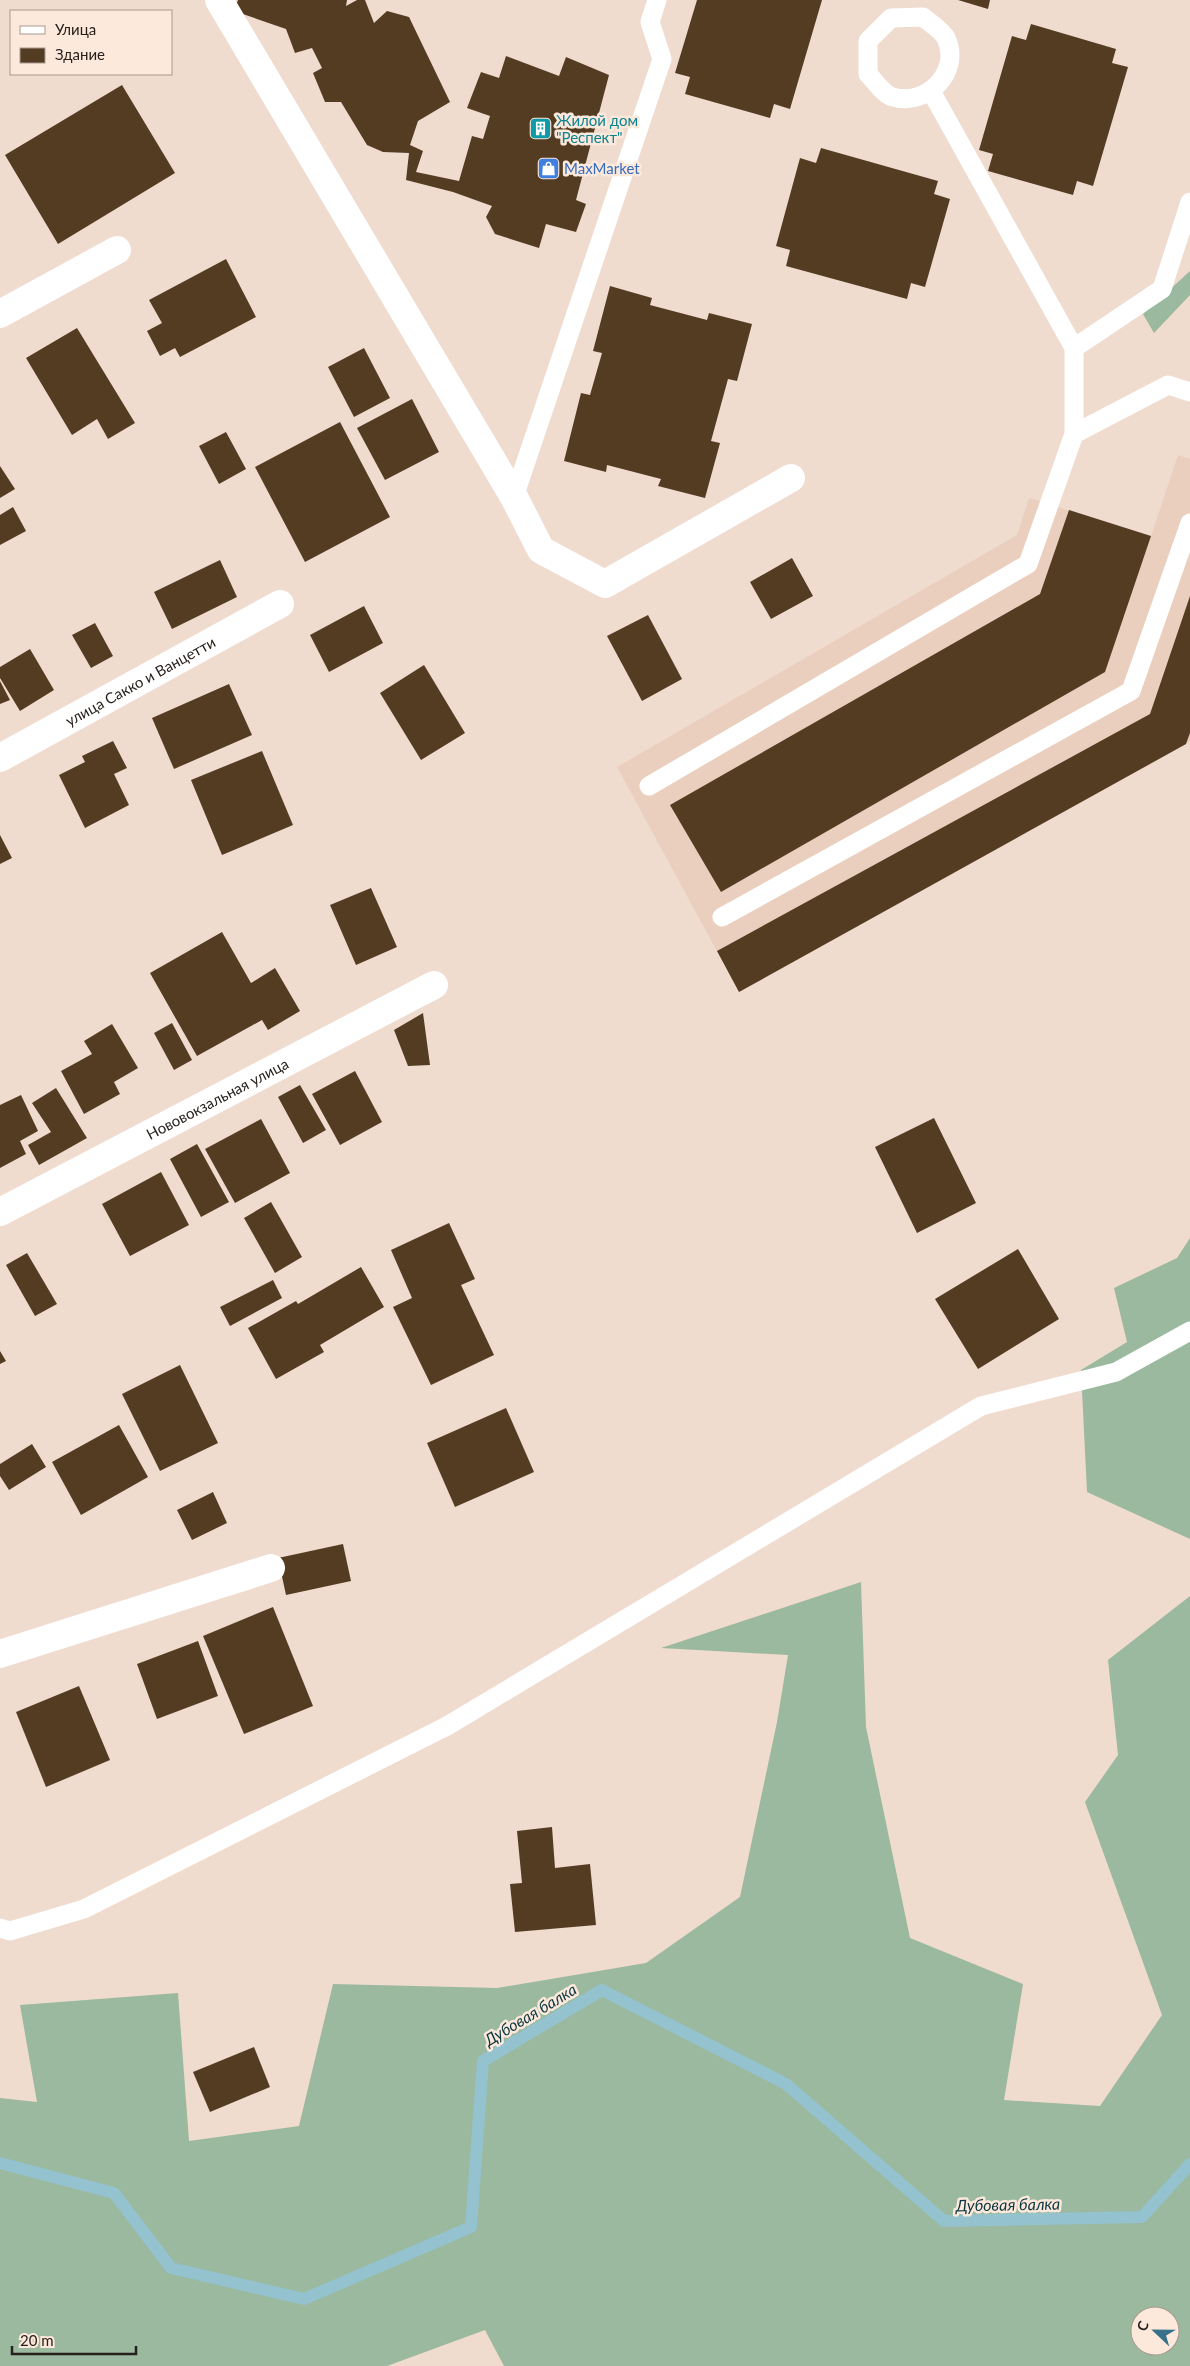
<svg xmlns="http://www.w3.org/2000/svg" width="1190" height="2366" font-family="Lato,sans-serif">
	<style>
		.built { fill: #ebcfbe }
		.forest { fill: #9ab99e; fill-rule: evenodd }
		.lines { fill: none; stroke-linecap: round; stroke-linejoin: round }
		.stream { stroke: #94c2ce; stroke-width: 12 }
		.building { fill: #543c23 }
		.lane { stroke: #fff; stroke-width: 19 }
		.street { stroke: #fff; stroke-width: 28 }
		.labels { text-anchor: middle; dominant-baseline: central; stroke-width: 5; stroke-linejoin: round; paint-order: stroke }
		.culture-label { font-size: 15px; fill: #0d838f; stroke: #fde9dc; text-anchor: start }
		.shop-label { font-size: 15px; fill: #366cbe; stroke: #fde9dc; text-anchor: start }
		.street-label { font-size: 15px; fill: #28201c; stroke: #fde9dc }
		.water-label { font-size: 16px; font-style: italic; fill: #0a3740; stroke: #fde9dc }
	</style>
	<rect width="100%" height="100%" fill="#f0dbcf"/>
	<path class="built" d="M1178,455L1190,459V742L739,992L617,767L1017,535L1029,498L1151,536Z"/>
	<path class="forest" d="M1190,271V295L1154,333L1143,314Z
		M1190,1238V1539L1087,1492L1081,1370L1127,1342L1114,1288L1177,1258Z
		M861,1582L866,1727L910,1938L1023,1984L1004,2100L1100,2106L1162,2015L1085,1802L1118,1755L1108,1660L1190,1596V2366H504L485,2330L387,2366H0V2098L37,2102L20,2005L178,1993L189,2141L299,2126L333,1984L497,1988L646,1963L740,1897L777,1722L788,1655L661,1648ZM1140,2316H1170V2346H1140Z"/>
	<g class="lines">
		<path class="stream" d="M0,2163L114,2193L171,2268L304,2299L471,2227L483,2061L602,1990L786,2084L944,2221L1142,2217L1190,2164"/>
	</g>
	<path class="building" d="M238,0H347L346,6L357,0H365L374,23L387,11L409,17L450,102L418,121L410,145L423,151L416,172L459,181L472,136L483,139L490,116L467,108L481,72L499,78L506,56L559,76L566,57L609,75L576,200L586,204L576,232L546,224L539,248L495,234L486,217L492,206L453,192L406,180L409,153L383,152L367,145L341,102H325L313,73L322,68L312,48L295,53L286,29L234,11Z
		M697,0H822L790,109L774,104L770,118L685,94L690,77L675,73Z
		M958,0H990L988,9Z
		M1031,24L1116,49L1112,63L1128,67L1093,186L1077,181L1073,195L988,171L993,154L979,150L1012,36L1026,40Z
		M122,85L175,173L58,244L5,155Z
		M821,148L938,181L934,194L950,199L925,287L911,283L907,299L786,266L790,250L776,246L800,158L816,163Z
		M226,259L256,317L180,357L175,348L160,356L147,331L162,323L149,300Z
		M610,286L652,298L650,305L707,320L709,313L752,324L737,381L728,379L711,441L720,443L705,498L658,486L661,479L607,465L606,472L564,461L581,393L590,395L602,353L593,351Z
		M77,328L135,423L108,439L97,419L72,435L26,358Z
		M364,348L390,398L354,417L328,367Z
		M412,399L439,452L385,480L357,428Z
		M340,422L390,517L305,562L255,467Z
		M226,432L246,469L219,484L199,446Z
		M0,466L15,489L0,498Z
		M13,507L26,531L0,545V515Z
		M1069,510L1151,536L1105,672L721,892L670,805L1040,594Z
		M792,558L813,596L771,619L750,582Z
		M220,560L237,597L172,629L154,592Z
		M1190,596V733L1186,744L739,992L717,951L1150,714Z
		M364,606L383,643L329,672L310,635Z
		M648,615L682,679L642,701L607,636Z
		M95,623L113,656L91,668L72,635Z
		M30,649L54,690L20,711L0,678V667Z
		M424,665L465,733L421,760L380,693Z
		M0,681L10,700L0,704Z
		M229,684L252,735L174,769L152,718Z
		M113,741L127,768L114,774L129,805L85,828L59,775L85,762L82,756Z
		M262,751L293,825L222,855L191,780Z
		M0,835L12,858L0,864Z
		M371,888L397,947L356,965L330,905Z
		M222,932L251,983L275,968L300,1011L268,1030L262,1020L197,1056L150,973Z
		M423,1013L430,1065L408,1066L394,1030Z
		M172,1023L192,1060L174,1070L154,1033Z
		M112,1024L138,1068L114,1082L120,1094L84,1114L61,1071L92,1054L84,1041Z
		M355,1071L382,1122L340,1145L312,1094Z
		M300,1085L326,1130L303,1143L278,1097Z
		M56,1088L87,1138L39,1165L28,1145L51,1132L32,1103Z
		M21,1095L38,1131L20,1141L26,1154L0,1168V1105Z
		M934,1118L976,1203L917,1233L875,1147Z
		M261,1119L290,1173L235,1203L205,1149Z
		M197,1144L229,1202L201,1217L170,1159Z
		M161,1172L189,1225L130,1256L102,1204Z
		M271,1202L302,1257L275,1273L244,1218Z
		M449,1223L475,1279L461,1285L494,1355L431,1385L393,1307L412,1298L391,1250Z
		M1018,1249L1059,1319L978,1369L935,1299Z
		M27,1253L57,1304L35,1316L6,1265Z
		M361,1267L384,1307L320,1345L324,1352L276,1379L248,1328L296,1301L298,1304Z
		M273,1280L282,1298L230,1326L220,1307Z
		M0,1351L6,1361L0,1364Z
		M180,1365L218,1443L160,1471L122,1394Z
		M506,1408L534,1472L455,1507L427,1443Z
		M119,1425L148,1477L81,1515L52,1462Z
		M32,1444L46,1467L9,1490L0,1476V1464Z
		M213,1492L227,1523L192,1540L177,1510Z
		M343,1544L351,1581L286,1595L278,1558Z
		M273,1607L313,1706L244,1734L203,1636Z
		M198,1641L218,1696L157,1719L137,1664Z
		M79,1686L110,1760L46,1787L16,1712Z
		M552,1827L555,1868L590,1864L596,1925L515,1932L510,1884L522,1883L517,1831Z
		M254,2047L270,2087L210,2112L193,2072Z"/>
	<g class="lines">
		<path class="lane" d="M923,17C930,23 942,30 946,38C962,72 926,107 893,97C884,95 874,80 868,74V41L891,18Z
			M931,91L1074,348
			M1074,434L1168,385L1190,392
			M514,497L662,59L650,22L657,0
			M649,786L1028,564L1074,434V348L1162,289L1190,202
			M722,917L1131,691L1190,523
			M0,1928L10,1931L84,1909L447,1726L981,1406L1116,1372L1190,1331"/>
		<g class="street">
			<path d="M219,0L514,497L541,550L605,584L791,478"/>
			<path d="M0,314L117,250"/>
			<path id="s1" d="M0,758L280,604"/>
			<path id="s2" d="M0,1212L434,985"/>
			<path d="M0,1654L271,1568"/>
		</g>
	</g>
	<defs>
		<symbol id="building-square" viewBox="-11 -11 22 22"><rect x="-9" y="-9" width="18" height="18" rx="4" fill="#0f9aa8" stroke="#fde9dc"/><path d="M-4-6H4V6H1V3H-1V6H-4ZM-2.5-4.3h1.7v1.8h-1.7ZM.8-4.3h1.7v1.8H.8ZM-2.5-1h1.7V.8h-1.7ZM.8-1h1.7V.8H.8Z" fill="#fff"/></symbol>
		<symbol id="shop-square" viewBox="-11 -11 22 22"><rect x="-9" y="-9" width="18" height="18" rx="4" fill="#3f7fe0" stroke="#fde9dc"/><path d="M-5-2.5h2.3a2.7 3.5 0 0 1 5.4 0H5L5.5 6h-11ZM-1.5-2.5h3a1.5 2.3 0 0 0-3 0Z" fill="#fff"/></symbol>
	</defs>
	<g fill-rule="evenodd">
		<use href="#building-square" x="528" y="116" width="25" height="25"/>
		<use href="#shop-square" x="536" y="156" width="25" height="25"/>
	</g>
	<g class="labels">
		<g class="culture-label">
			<text x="556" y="120">Жилой дом<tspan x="556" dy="17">"Респект"</tspan></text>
		</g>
		<g class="shop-label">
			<text x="564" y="168">MaxMarket</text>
		</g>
		<g class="street-label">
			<text stroke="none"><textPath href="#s1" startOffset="160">улица Сакко и Ванцетти</textPath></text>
			<text stroke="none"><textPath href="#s2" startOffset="245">Нововокзальная улица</textPath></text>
		</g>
		<g class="water-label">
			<text transform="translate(530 2014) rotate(-31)">Дубовая балка</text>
			<text transform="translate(1008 2204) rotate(-1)">Дубовая балка</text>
		</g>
	</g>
	<rect x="10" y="10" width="162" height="65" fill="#fde9dc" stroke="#a8998f"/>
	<rect x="20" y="26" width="25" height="8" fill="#ffffff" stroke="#a8998f"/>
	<text x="55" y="35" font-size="15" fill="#28201c">Улица</text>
	<rect x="20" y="48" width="25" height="15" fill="#543c23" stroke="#a8998f"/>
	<text x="55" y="60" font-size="15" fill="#28201c">Здание</text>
	<g transform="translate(1155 2331) rotate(292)"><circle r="24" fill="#fde9dc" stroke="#a8998f"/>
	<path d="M0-4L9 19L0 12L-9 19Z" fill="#39718c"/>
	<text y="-8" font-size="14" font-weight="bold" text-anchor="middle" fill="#28201c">С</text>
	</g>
	<path d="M12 2346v8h124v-8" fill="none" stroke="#28201c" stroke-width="2.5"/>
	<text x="20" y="2346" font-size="15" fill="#28201c" stroke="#fde9dc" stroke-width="4" paint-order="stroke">20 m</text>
</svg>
